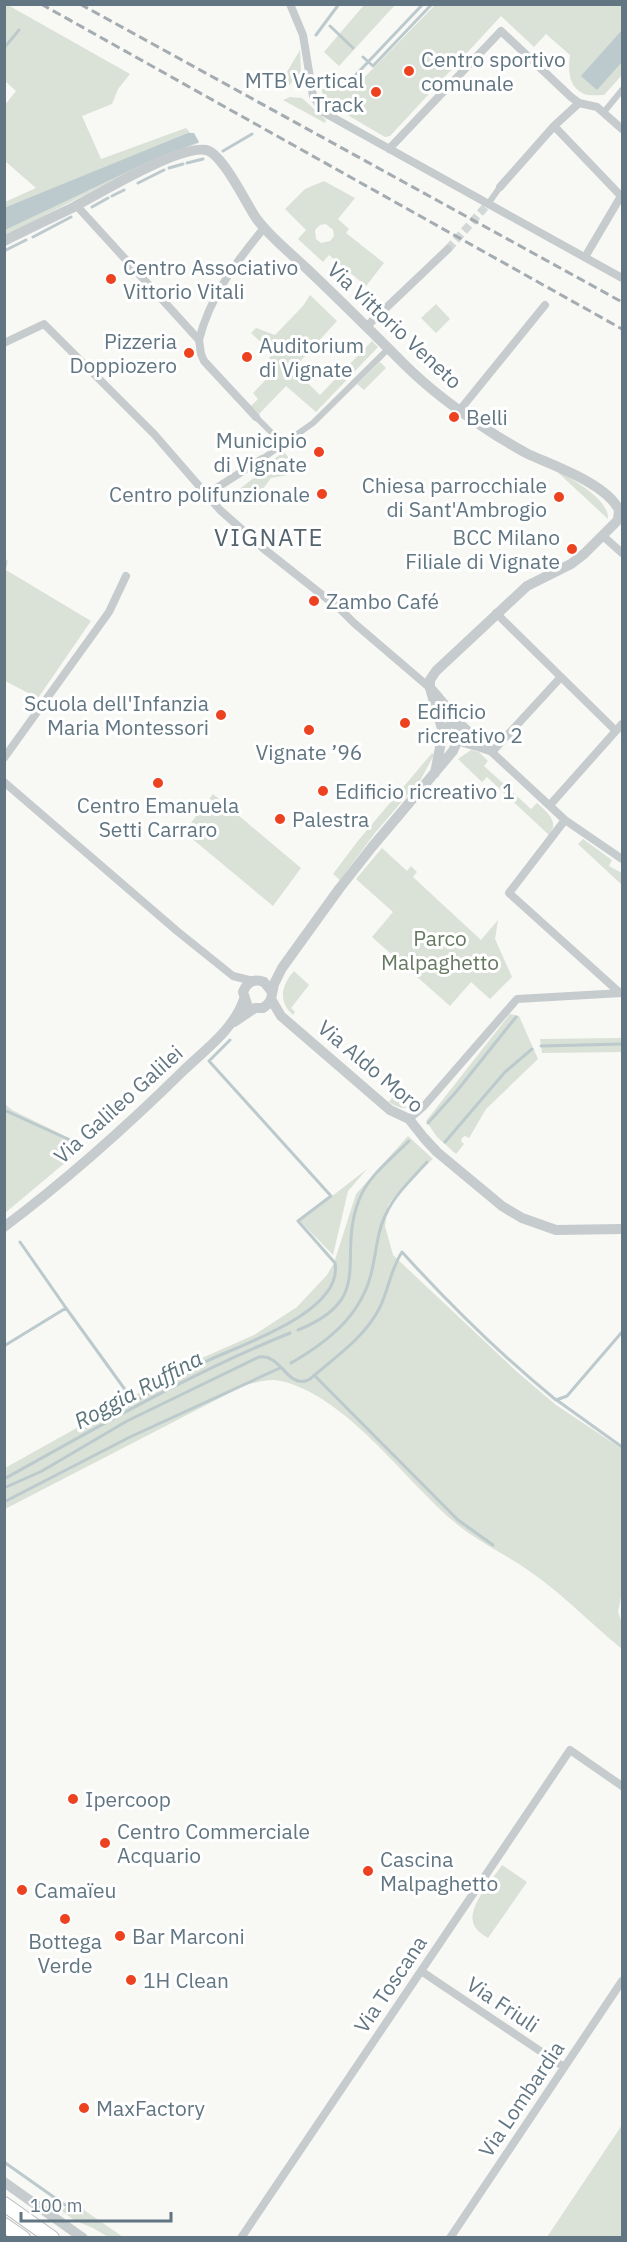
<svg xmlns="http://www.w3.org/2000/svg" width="627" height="2242" font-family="'IBM Plex Sans',sans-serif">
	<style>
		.green { fill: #dae1d6; fill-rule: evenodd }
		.water { fill: #bccacd }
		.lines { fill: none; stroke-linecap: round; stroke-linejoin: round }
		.stream { stroke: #bccacd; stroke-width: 3 }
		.minor-tunnel { stroke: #d2d8d8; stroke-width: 8; stroke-dasharray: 8 4; stroke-linecap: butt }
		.trunk-casing { stroke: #babec1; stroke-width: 16 }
		.pedestrian { stroke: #c6cbcd; stroke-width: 6 }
		.minor { stroke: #c6cbcd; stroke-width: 8 }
		.tertiary { stroke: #c6cbcd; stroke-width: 10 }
		.trunk { stroke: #fff; stroke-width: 14 }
		.rail { stroke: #a4acb1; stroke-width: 3; stroke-dasharray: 9 4.5; stroke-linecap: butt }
		.poi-dot { fill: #ed4220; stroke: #fff; stroke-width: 2 }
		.labels { text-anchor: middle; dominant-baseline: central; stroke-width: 6; stroke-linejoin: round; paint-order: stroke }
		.poi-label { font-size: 21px; fill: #617682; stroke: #fff; text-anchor: start }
		.street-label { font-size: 21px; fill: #617682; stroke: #fff }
		.park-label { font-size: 21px; fill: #677a61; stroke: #fff }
		.water-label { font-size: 22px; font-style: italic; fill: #5c767c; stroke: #fff }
		.quarter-label { font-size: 24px; letter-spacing: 1.5px; fill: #54636d; stroke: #fff }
	</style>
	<rect width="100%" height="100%" fill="#f8f8f5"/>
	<path class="green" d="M6,4L130,74L118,89L112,104L82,116L101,159L186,128L199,143L150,161L5,236V202L36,188L5,161L4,106L16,91L5,81Z
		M364,5H395L339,66L324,52Z
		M435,5H622V75L604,95C599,95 589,96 584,94C568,87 568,69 570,55L546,34L534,47L501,16L390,136L385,137L332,106L325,100L321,89L355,87Z
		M300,50L301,72L286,89L281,90L278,87Z
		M290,97L302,98L326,120L325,123L283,100Z
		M324,181L355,198L338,219L349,229L346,233L384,263L366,286L329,255L323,262L298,239L306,230L285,209L305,189ZM326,224L333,230L334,236L330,241L321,243L316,239L315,230L320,225Z
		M310,295L337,321L293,369L320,395L372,341L378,347L316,412L286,386L259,414L251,406L258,399L253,393L278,367L269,358L273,354L251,333L256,328L275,335L303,306Z
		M436,304L450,319L436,333L421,318Z
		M380,362L386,368L364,390L357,384Z
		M284,452L298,469L288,475L271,478L251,505L236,492L256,476L250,468L261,462L265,465Z
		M552,467C568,478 609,497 608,519Z
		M5,559L8,561L6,570L91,621L38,698L5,681Z
		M471,750L479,752L488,761L484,766L531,809L537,803C547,812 560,822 549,835L487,777L482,782L458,759Z
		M432,753L434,755L421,779L375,833L340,880L333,874L357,842Z
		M213,794L301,868L273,906L184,832Z
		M583,839L612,860L609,866L622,873V885L578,844Z
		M382,848L407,871L411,866L417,872L413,877L481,940L498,920L495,939L512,977L490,999L471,982L450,1006L372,937L393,912L356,879Z
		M294,971L309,985L291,1008L295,1012L293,1015C278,1001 281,986 294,971Z
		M510,1014L519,1016L538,1059L486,1109L469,1138L465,1136L462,1138L461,1141L464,1144L456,1154L437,1137L426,1121Z
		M622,1038V1052L542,1053L540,1039Z
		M398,1090L415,1104C405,1111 398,1108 389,1102Z
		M5,1104L12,1110L85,1146L5,1213Z
		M408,1136L433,1159L403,1186L388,1205L385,1226L393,1255L516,1371L556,1405L622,1449V1592L618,1612L622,1623V1649C591,1624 565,1596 532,1573C506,1554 477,1542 452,1520C403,1478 346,1396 281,1381C269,1378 256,1383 245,1385L5,1509V1468L202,1358L254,1335L297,1307L327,1275L334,1263L356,1194Z
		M367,1169L348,1191L333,1255L300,1221Z
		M502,1865L527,1882L488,1938C483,1935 477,1931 474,1925C466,1908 493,1879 502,1865Z
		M622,2125V2237H547Z
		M71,2201L123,2237H108L93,2228L74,2220L62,2211Z"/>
	<path class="water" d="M622,30V62L597,90L581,76Z
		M188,133H194L199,142L150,161L5,230L4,208Z"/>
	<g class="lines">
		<path class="stream" d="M330,26L353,48
			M316,35L339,4
			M4,48L19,30
			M363,57L373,66L432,4
			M330,82L350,81L423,4
			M223,151L252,134
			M187,163L203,159
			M169,168L183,164
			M138,183L164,170
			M112,196L124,190
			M92,207L108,198
			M33,237L71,217
			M4,251L26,240
			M541,1046L622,1044
			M4,1110L81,1145
			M428,1123L456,1092L516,1017
			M445,1142L505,1072L532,1049
			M20,1242L66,1308
			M298,1330C377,1298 336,1259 359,1200C368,1176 391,1159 409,1141
			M4,1346L66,1308L134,1402C158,1388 182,1373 207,1361C240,1345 344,1312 335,1263L298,1221L331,1196L209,1061L230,1040
			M291,1363C331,1340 365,1312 373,1265C377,1247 378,1228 387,1212C396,1193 413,1178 427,1162
			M314,1375L458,1520L493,1545
			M310,1379C334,1358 364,1338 379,1309C389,1290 390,1270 402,1252C450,1305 501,1355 556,1400L567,1396L622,1332
			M558,1401L622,1447
			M4,1479C98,1427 191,1373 290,1333
			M4,1488L42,1471L127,1421L259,1357C281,1353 287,1389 308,1380
			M4,1502L130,1437L280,1368
			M4,2162L65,2205"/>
		<path class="minor-tunnel" d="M448,249L488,204"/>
		<defs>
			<path id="trunk" d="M4,2204L52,2238
				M4,2225L23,2238"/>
		</defs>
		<use href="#trunk" class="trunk-casing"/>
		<path class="pedestrian" d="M604,112L622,90
			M488,204L500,187
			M256,417L284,445
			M262,459L313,423L389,348"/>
		<path class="minor" d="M290,4L303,35L313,96L323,112L622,278
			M554,126L621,196L585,257
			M389,149L501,31L571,97L579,103L597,107L622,129
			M500,187L554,126L579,103
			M76,205L199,340L201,354L204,361L256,417
			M367,326L448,249
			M199,340C210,296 236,262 264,228
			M4,343L44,324L154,434L220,510L264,549L340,609L354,623L430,688
			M459,411L545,305
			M207,494L262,459
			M603,536L622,553
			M496,613L616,731
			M492,752C474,744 456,745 443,732L455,718L565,820L622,859
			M492,752L561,677
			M4,758L109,612L126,576
			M4,782L177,931L233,976L253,981
			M550,805L622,724
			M565,820L509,893L620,993
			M409,1119L424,1106L517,999L622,993
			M421,1971L564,2067
			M241,2238L570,1750L622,1786
			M450,2238L622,1981"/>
		<path class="tertiary" d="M4,241C28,229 51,218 74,207C100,193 179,145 206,150C222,153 246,203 256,218C269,236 288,251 304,266C338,298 371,331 404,364C432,392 464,415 497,436C507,442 518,449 528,454C554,466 607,484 619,510L618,520L584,554L571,564L527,586L436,671L430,680V688L443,732L435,773
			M271,999L281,1016L390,1110L409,1119L424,1138L437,1152L502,1206L522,1218L556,1230L622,1229
			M247,1004L243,992C247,982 254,978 264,982L272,992
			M234,1022L255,1008H263L268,1004L271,999L274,984L282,968L339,889L372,847L453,751C466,725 448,709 432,690
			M4,1227C68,1179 127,1126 183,1071C206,1049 234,1029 244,999
			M4,2182L83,2238"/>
		<use href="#trunk" class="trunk"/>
		<path class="rail" d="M41,4L622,329
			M80,4L622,302"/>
	</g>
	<g class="poi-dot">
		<circle cx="409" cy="71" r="6"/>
		<circle cx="376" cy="92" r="6"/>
		<circle cx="111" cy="279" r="6"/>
		<circle cx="189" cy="353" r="6"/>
		<circle cx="247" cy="357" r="6"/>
		<circle cx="454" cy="417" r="6"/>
		<circle cx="319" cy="452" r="6"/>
		<circle cx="322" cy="494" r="6"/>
		<circle cx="559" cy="497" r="6"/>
		<circle cx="572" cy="549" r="6"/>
		<circle cx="314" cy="601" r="6"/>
		<circle cx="221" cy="715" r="6"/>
		<circle cx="405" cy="723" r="6"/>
		<circle cx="309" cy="730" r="6"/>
		<circle cx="158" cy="783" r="6"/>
		<circle cx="323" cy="791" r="6"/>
		<circle cx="280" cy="819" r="6"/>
		<circle cx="73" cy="1799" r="6"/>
		<circle cx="105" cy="1843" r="6"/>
		<circle cx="368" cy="1871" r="6"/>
		<circle cx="22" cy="1890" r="6"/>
		<circle cx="65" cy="1919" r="6"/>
		<circle cx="120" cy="1936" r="6"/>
		<circle cx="131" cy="1980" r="6"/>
		<circle cx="84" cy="2108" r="6"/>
	</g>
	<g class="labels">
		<g class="poi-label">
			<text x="421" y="59">Centro sportivo<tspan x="421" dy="24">comunale</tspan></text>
			<text x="364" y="80" text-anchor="end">MTB Vertical<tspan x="364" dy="24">Track</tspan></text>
			<text x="123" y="267">Centro Associativo<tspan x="123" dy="24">Vittorio Vitali</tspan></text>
			<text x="177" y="341" text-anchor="end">Pizzeria<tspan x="177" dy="24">Doppiozero</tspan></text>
			<text x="259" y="345">Auditorium<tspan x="259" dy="24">di Vignate</tspan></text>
			<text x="466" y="417">Belli</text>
			<text x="307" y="440" text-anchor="end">Municipio<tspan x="307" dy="24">di Vignate</tspan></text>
			<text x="547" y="485" text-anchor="end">Chiesa parrocchiale<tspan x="547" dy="24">di Sant'Ambrogio</tspan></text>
			<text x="310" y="494" text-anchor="end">Centro polifunzionale</text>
			<text x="560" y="537" text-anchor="end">BCC Milano<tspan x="560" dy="24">Filiale di Vignate</tspan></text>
			<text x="326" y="601">Zambo Café</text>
			<text x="209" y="703" text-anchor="end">Scuola dell'Infanzia<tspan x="209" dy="24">Maria Montessori</tspan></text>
			<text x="417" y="711">Edificio<tspan x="417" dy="24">ricreativo 2</tspan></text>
			<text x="309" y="752" text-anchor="middle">Vignate ’96</text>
			<text x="335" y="791">Edificio ricreativo 1</text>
			<text x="158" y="805" text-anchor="middle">Centro Emanuela<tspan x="158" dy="24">Setti Carraro</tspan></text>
			<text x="292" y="819">Palestra</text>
			<text x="85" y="1799">Ipercoop</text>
			<text x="117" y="1831">Centro Commerciale<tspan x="117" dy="24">Acquario</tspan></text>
			<text x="380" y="1859">Cascina<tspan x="380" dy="24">Malpaghetto</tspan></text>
			<text x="34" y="1890">Camaïeu</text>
			<text x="132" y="1936">Bar Marconi</text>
			<text x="65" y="1941" text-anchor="middle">Bottega<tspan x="65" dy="24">Verde</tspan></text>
			<text x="143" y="1980">1H Clean</text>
			<text x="96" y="2108">MaxFactory</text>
		</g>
		<g class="street-label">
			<text transform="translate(395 325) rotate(43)">Via Vittorio Veneto</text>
			<text transform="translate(371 1066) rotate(40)">Via Aldo Moro</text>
			<text transform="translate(118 1104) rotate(-42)">Via Galileo Galilei</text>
			<text transform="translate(390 1984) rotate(-56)">Via Toscana</text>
			<text transform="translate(503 2004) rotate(34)">Via Friuli</text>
			<text transform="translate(521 2099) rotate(-56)">Via Lombardia</text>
		</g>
		<g class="park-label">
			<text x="440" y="938">Parco<tspan x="440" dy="24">Malpaghetto</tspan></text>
		</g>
		<g class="water-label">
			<text transform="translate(138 1389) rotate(-28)">Roggia Ruffina</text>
		</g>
		<g class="quarter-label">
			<text x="269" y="537">VIGNATE</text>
		</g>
	</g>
	<rect width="627" height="2242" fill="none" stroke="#617682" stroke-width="12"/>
	<path d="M21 2212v9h150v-9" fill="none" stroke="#617682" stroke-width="3"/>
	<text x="30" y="2212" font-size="18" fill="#617682" stroke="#ffffff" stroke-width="4.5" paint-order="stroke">100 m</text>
</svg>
